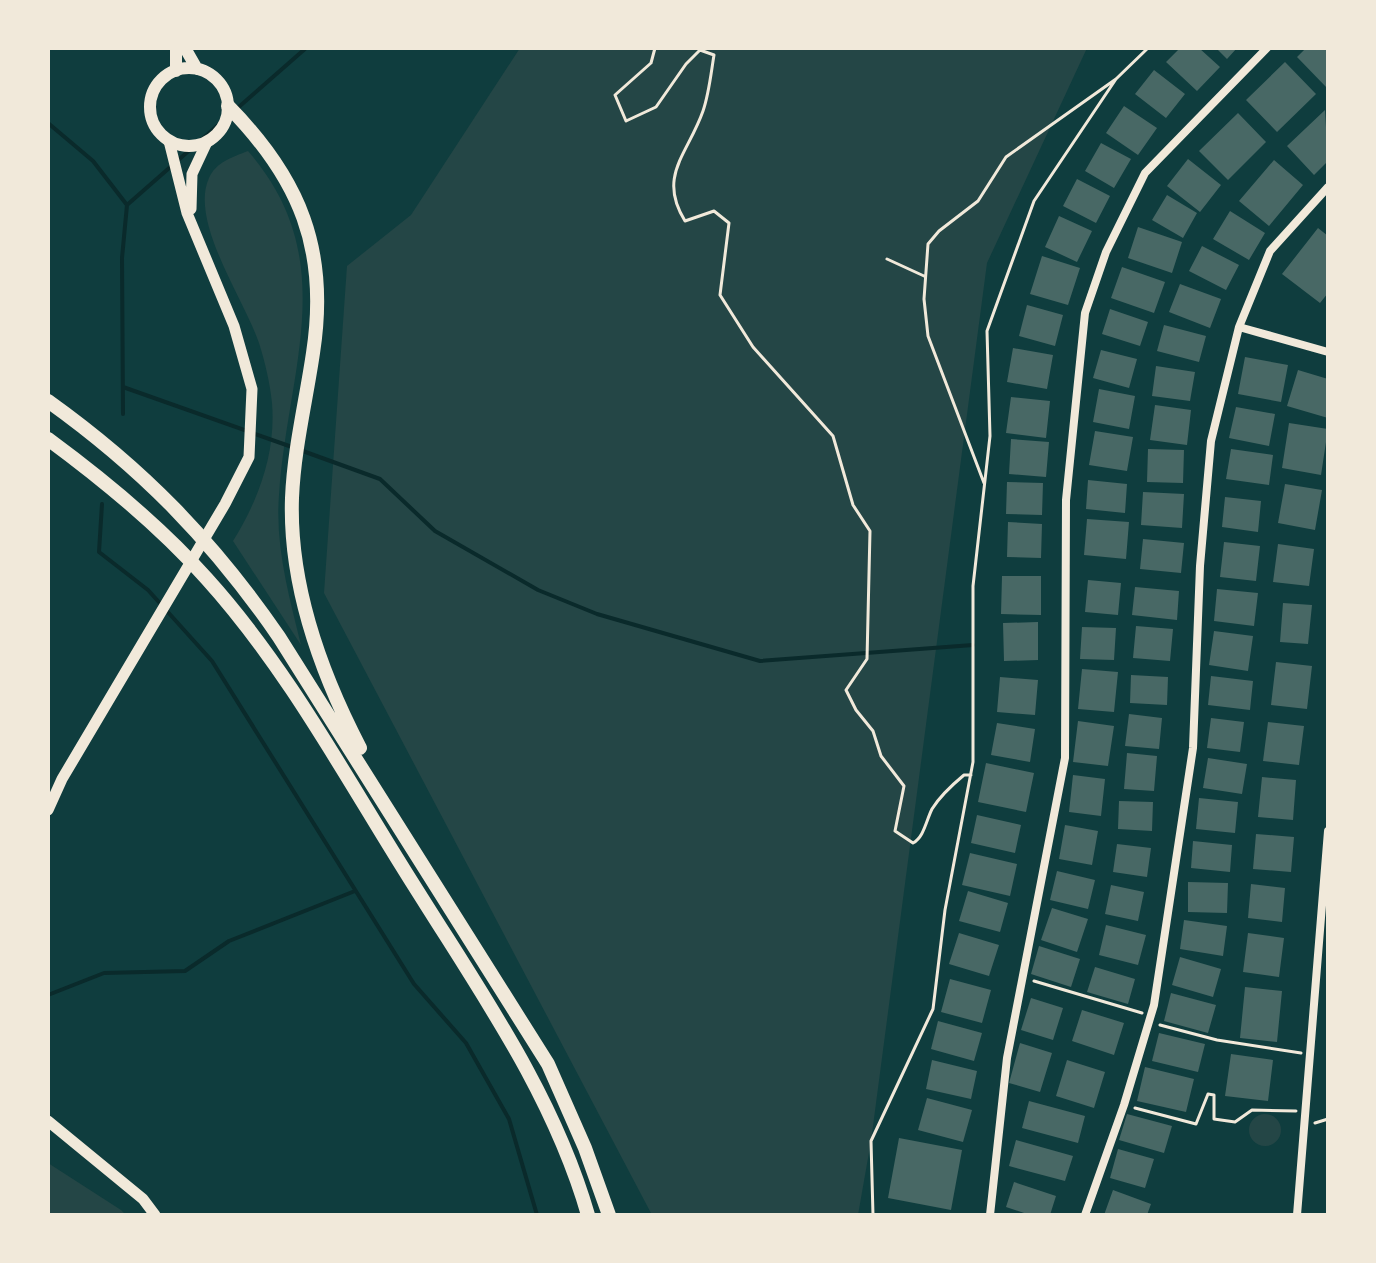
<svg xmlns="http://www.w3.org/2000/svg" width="1376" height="1263" font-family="Arial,sans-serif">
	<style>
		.green { fill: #244646 }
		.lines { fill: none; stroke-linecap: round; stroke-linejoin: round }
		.stream { stroke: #0a2a2b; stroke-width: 4 }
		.building { fill: #486865 }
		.path { stroke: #f1e9da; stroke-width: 3 }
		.minor { stroke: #f1e9da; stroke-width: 8 }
		.tertiary { stroke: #f1e9da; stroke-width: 11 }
		.secondary { stroke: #f1e9da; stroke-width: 12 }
		.trunk { stroke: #f1e9da; stroke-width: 14 }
	</style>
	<rect width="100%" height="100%" fill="#0f3d3e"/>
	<path class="green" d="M520,48H1087L987,263L871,1141L858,1215H652L324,593L347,266L411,215Z
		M248,151C343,260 287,370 279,495C275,546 289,596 301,645L233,541C259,499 276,453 272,403C270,383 265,362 259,343C245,301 189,221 209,178C216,162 233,157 248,151Z
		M1249 1130a16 16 0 1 1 32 0a16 16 0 1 1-32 0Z
		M48,1163L121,1210L126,1215H48Z"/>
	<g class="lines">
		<path class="stream" d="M48,123L93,161L127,205L122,258L123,414
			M127,205L306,48
			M123,387L292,447
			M300,450L380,479L435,531L538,590L597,614L760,661L973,645
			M102,504L99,552L148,590L212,661L414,984L466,1043L509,1119L537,1215
			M48,995L104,973L185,971L229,941L355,891"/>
	</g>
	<path class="building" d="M1180,48H1199L1220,67L1197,91L1166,62Z
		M1216,48H1237L1227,59Z
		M1306,48H1328V89L1297,57Z
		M1285,62L1316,94L1277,132L1246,100Z
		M1154,70L1185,94L1166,118L1135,94Z
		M1124,106L1157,128L1138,155L1106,133Z
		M1325,110L1328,161L1314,175L1287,146Z
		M1238,113L1266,142L1228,180L1199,151Z
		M1101,143L1131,159L1114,188L1085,171Z
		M1188,159L1221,185L1200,212L1167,186Z
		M1274,160L1303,185L1269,226L1239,201Z
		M1077,179L1110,196L1096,223L1063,206Z
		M1167,195L1197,213L1183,238L1152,220Z
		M1230,211L1265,233L1249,260L1213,239Z
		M1059,216L1092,231L1077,262L1045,247Z
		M1138,227L1182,242L1172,273L1128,258Z
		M1318,228L1328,236V293L1320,303L1282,274Z
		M1202,246L1239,265L1226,290L1189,271Z
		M1042,256L1080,268L1068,305L1030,294Z
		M1122,267L1165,282L1154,313L1111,298Z
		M1180,284L1221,299L1210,328L1169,312Z
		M1027,305L1063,315L1055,346L1019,336Z
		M1110,309L1148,322L1140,346L1102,334Z
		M1164,325L1206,336L1199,362L1157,351Z
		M1013,348L1053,355L1047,389L1007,382Z
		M1101,350L1137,359L1129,388L1093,378Z
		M1245,357L1288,365L1281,402L1238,394Z
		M1156,366L1195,372L1190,401L1152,396Z
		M1298,370L1328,379V418L1287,406Z
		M1099,389L1135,396L1129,429L1093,422Z
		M1011,397L1050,401L1046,438L1006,433Z
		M1155,405L1191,410L1187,445L1150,440Z
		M1236,407L1275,414L1269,446L1229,438Z
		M1289,423L1328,429L1321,475L1282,468Z
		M1095,431L1133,437L1127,471L1089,465Z
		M1011,439L1049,442L1046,477L1009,474Z
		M1148,449L1184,450L1183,483L1147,482Z
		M1231,449L1273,455L1269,485L1226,479Z
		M1088,480L1127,484L1125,513L1086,509Z
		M1007,482L1043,483L1042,515L1006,514Z
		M1285,484L1322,490L1315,530L1278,523Z
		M1143,492L1184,494L1182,528L1141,525Z
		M1225,497L1261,501L1258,532L1222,527Z
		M1087,519L1129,522L1126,559L1084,555Z
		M1008,522L1042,524L1041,558L1007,557Z
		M1143,539L1184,543L1181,573L1140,569Z
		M1224,542L1260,546L1256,581L1220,577Z
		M1278,544L1314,549L1309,586L1273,582Z
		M1002,576H1041V615L1001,614Z
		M1088,580L1121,583L1118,615L1085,612Z
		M1135,587L1179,591L1177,620L1132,615Z
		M1217,589L1258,593L1254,626L1214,621Z
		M1283,603L1312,605L1308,644L1280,642Z
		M1038,622V660L1004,661L1003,623Z
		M1136,626L1173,629L1170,661L1133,658Z
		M1082,627L1116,628L1114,660L1080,659Z
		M1214,631L1253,636L1248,671L1209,665Z
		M1276,662L1312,666L1307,709L1271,705Z
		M1082,669L1118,672L1114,712L1078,709Z
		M1131,675L1168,677L1167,705L1130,703Z
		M1211,676L1253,681L1250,710L1208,705Z
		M1000,677L1038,680L1035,715L997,712Z
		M1129,714L1162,718L1159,749L1125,746Z
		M1211,718L1244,722L1240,752L1207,748Z
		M1078,721L1114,726L1108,766L1073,762Z
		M1268,722L1304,726L1299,765L1263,761Z
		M997,723L1035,729L1030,762L991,755Z
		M1127,753L1157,756L1154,791L1124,789Z
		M1208,758L1247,764L1242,794L1203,788Z
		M986,763L1034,773L1026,812L978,802Z
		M1073,775L1105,779L1101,816L1069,812Z
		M1262,777L1296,780L1293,820L1258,817Z
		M1199,798L1238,802L1235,833L1196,829Z
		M1119,801L1153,802L1152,831L1118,829Z
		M977,815L1021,825L1015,853L971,843Z
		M1065,825L1098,831L1092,865L1059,859Z
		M1256,834L1294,837L1291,872L1253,869Z
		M1193,841L1232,845L1230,872L1191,868Z
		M1117,844L1151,848L1147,877L1113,872Z
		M970,853L1017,864L1010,896L962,885Z
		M1057,871L1095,880L1088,909L1050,900Z
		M1188,882L1228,883L1227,913L1188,912Z
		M1251,884L1285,888L1282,922L1248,918Z
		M1111,885L1144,892L1138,921L1105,914Z
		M968,891L1008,903L1000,932L959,921Z
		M1052,908L1088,919L1077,952L1041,940Z
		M1184,920L1227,926L1223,956L1180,949Z
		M1106,925L1146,935L1138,965L1099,955Z
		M959,933L999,945L989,976L949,964Z
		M1248,933L1284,938L1279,977L1243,972Z
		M1039,946L1080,959L1071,987L1031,974Z
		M1180,957L1221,969L1213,997L1172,985Z
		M1095,967L1135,979L1128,1004L1087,992Z
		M950,979L991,990L982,1023L941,1012Z
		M1245,987L1282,991L1277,1042L1240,1038Z
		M1171,993L1216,1005L1208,1033L1164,1021Z
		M1031,998L1063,1008L1053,1040L1021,1030Z
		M1082,1010L1124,1023L1114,1055L1072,1041Z
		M938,1021L982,1033L974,1061L931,1049Z
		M1159,1033L1205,1044L1198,1072L1152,1061Z
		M1020,1043L1052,1053L1040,1092L1009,1083Z
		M1231,1054L1273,1060L1268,1101L1225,1096Z
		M932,1060L977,1071L971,1099L926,1089Z
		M1067,1060L1105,1072L1094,1108L1056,1096Z
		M1145,1067L1194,1079L1186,1112L1137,1101Z
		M927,1098L972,1110L963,1142L918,1130Z
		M1029,1101L1085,1116L1078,1143L1022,1128Z
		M1127,1114L1172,1126L1164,1153L1119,1140Z
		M899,1138L962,1150L951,1210L888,1198Z
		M1016,1140L1073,1156L1065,1181L1009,1166Z
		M1118,1149L1154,1159L1145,1188L1110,1178Z
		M1014,1182L1056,1196L1050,1215H1030L1006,1207Z
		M1113,1190L1151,1204L1147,1215H1104Z"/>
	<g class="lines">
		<path class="path" d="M655,48L651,63L615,95L626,121L656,107L686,64L700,50L714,55C711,73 709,94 703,111C688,154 657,176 685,221L714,211L729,223L720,295L753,347L833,436L853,505L870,531L867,659L846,690L856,710L873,731L881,756L904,786L895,831L913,843C924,837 926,821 932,809C940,796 952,785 964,775H971
			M887,259L924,276
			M984,483L928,336L924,299L928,244L939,231L978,201L1006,157L1116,79L1148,48
			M1034,981L1142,1013
			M1160,1025L1217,1040L1301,1053
			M1135,1108L1196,1124L1208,1094L1214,1095V1119L1235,1122L1252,1110L1296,1111
			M1315,1123L1328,1119
			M873,1215L871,1141L933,1009L945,910L973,762V586L990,436L987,331L1034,201L1116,79"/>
		<path class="minor" d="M1239,327L1270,251L1328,187
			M990,1215L1007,1058L1065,758L1066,500L1085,313L1106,252L1145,173L1267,48
			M1085,1215L1124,1105L1154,1005L1193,748L1200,566L1211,441L1239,327L1328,352
			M1297,1215L1328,831"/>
		<path class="tertiary" d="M191,209L192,174L207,142
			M48,810L62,779L225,504L249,457L252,389L234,326L187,213L169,141
			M48,1121L143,1199L155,1215"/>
		<path class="secondary" d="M185,48L197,69
			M150 107a39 39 0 1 1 78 0a39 39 0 1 1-78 0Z
			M176,71V48"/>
		<path class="trunk" d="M228,106C300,179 329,250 313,353C306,401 294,449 292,498C289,584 321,673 360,748
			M48,401C143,469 213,541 279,637L548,1064L585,1148L609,1215
			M48,439C105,481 160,526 207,579C291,672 352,789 420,895C484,997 554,1097 588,1215"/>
	</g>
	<rect width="1376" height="1263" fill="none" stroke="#f1e9da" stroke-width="100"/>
</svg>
